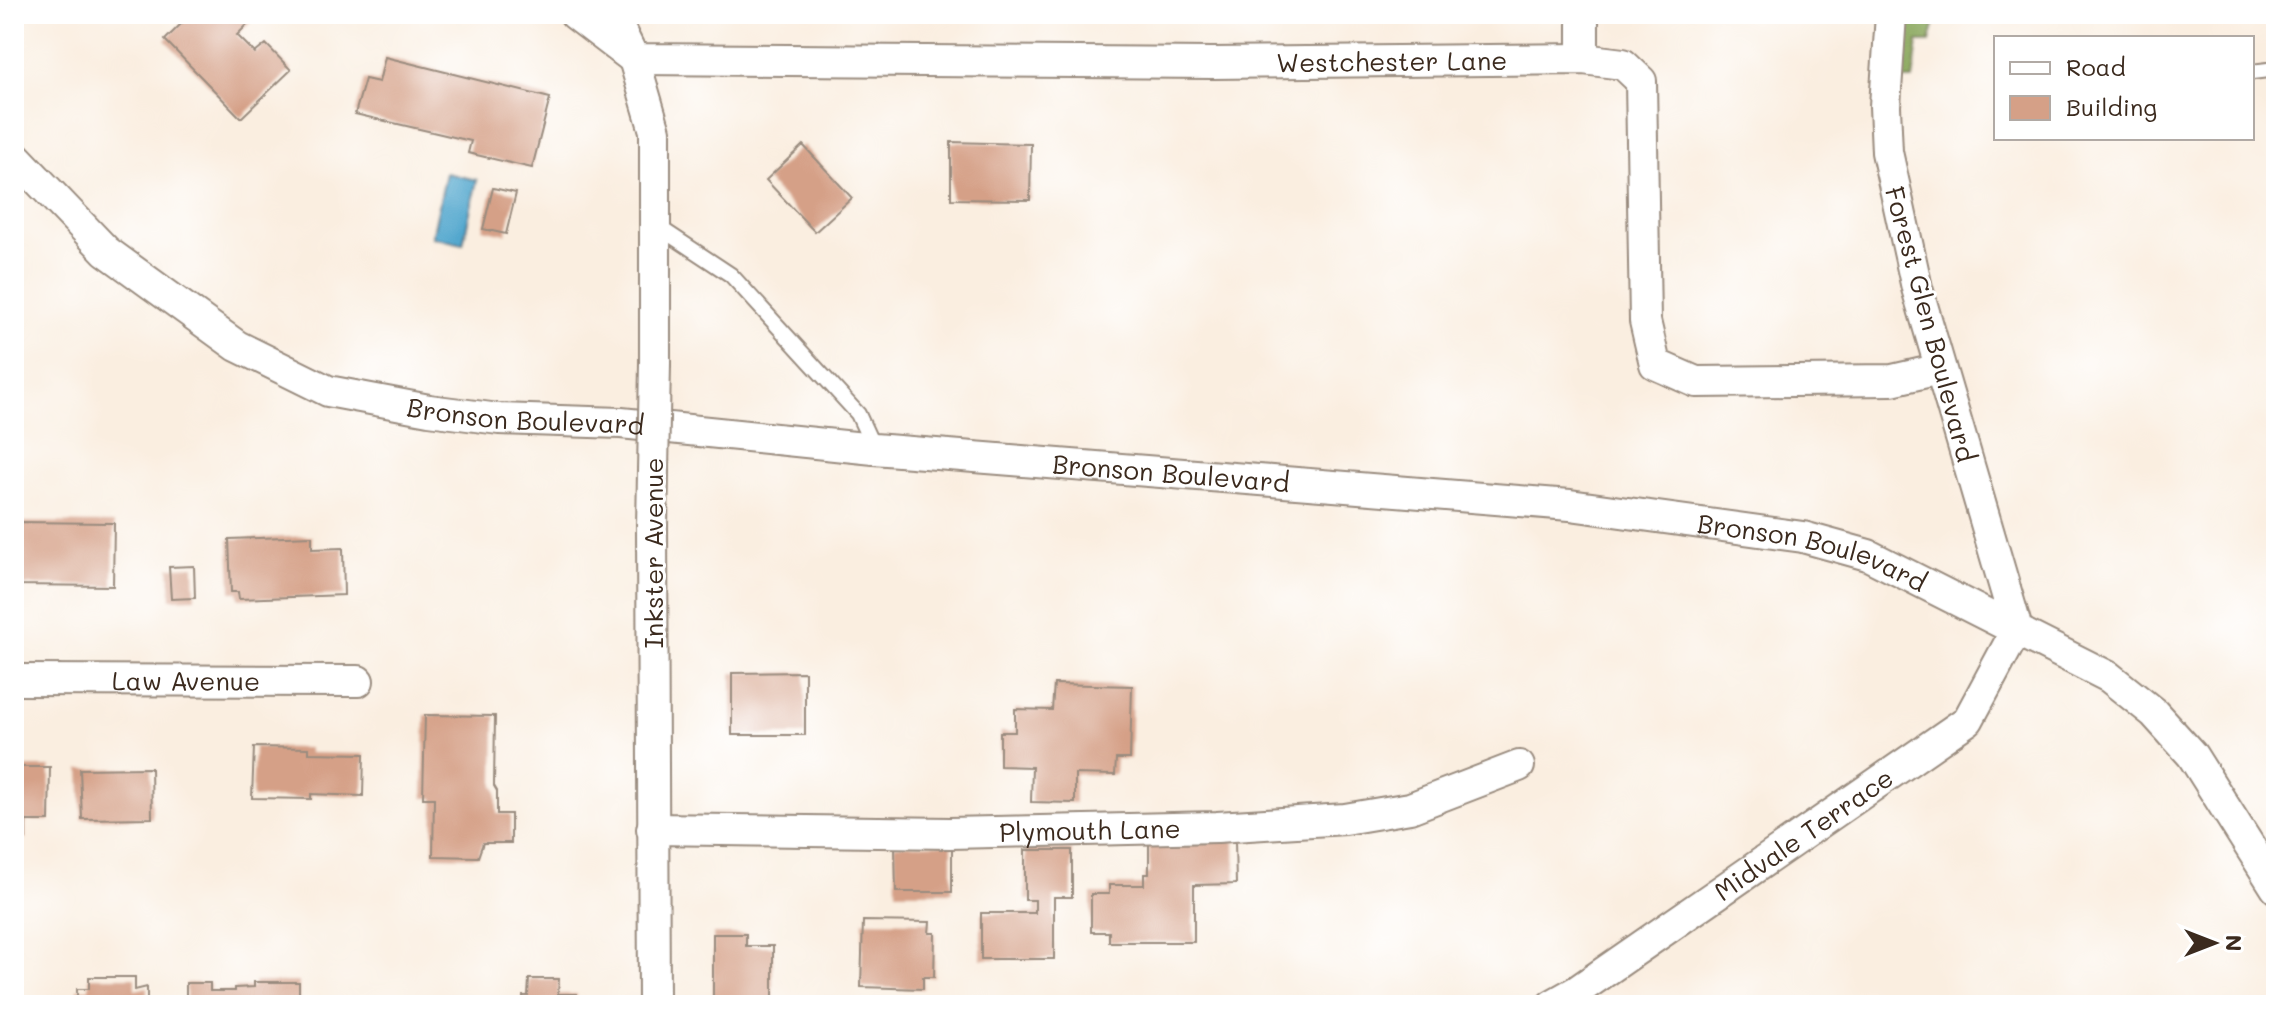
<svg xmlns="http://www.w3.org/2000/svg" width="2290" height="1019" font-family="Mali,sans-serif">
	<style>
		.forest { fill: #88a65a; stroke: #62683c; stroke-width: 2 }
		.water { fill: #52a7ce; stroke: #466876; stroke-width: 2 }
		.building { fill: #d5a087 }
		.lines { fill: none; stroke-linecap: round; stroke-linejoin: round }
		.lane-casing { stroke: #9a8c7f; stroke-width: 18 }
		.street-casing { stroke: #9a8c7f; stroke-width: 34 }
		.lane { stroke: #fff; stroke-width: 14 }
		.street { stroke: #fff; stroke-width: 30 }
		.street-bridge-casing { stroke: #9a8c7f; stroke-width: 34; stroke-linecap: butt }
		.street-bridge { stroke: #fff; stroke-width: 30 }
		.labels { text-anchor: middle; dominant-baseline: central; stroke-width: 6; stroke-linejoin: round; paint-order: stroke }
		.street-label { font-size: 26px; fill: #3b2a1e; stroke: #fff }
	</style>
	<rect width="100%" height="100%" fill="#fff"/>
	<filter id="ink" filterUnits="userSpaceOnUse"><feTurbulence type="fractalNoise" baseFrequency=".0125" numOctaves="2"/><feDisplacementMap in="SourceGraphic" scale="16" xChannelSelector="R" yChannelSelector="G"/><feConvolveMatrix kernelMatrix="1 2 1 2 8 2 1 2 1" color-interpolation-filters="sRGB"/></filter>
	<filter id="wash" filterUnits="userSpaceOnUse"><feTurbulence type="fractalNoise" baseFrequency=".006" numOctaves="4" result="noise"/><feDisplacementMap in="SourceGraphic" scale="32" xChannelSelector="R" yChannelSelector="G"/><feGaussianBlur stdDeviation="1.8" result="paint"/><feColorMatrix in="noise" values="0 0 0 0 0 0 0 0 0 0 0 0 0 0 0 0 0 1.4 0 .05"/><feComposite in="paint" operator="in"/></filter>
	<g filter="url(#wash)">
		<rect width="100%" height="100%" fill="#faeee0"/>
		<path class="forest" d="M1894,14H1937L1930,42H1918L1913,80H1889Z"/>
		<path class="water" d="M446,173L477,180L463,244L432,237Z"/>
		<g id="blocks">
			<path class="building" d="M191,14H247L252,20L237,35L255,53L266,44L291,70L241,118L165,40Z
				M385,57L550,98L532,168L468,153L471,141L355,114L365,79L379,82Z
				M951,142L1031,144L1030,200L951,199Z
				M803,145L852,198L815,232L766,180Z
				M493,188L516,193L506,234L483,229Z
				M14,522L114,523L113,586L14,585Z
				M312,536V549L343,548L344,595L239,599L238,592H231L229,539Z
				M194,566L195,598L171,599L169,567Z
				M805,672V735H732V673Z
				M1054,684L1132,686L1130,759H1116L1115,775L1075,774V803L1031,802L1032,767L1000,766V732H1015V709L1052,710Z
				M425,715L495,716L494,786L497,791V814H511V843H483L478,857L433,856L434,798H423Z
				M254,747L309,748V753L364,754L363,796L311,794V799L252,798Z
				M14,767H50L49,821H26V839H14Z
				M151,768L152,818L82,819L80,769Z
				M1149,837L1185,842L1235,841L1236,884L1194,885V942H1109V932H1091V894H1109V885H1144V874H1149Z
				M952,844V892H896L895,845Z
				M1025,850H1072V897H1054V959H981V913H1035V900H1025Z
				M863,921L930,922L929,933H935L934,977H923V989L861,987Z
				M713,934H746V946H773V1005H713Z
				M89,977H135V990L147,987V1005H77V989H89Z
				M529,979H559L558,994H577V1005H523V996H528Z
				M254,982H299V1005H186V983H210V991H235V988L254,987Z"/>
		</g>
	</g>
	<g filter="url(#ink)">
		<use href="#blocks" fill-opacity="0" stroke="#9a8c7f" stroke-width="2"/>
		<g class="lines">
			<defs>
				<path id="lane" d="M2252,72L2276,69
					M657,226L731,275L858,414L874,449"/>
				<g id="street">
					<path id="s1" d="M575,14L634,59L1213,63L1583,59L1623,64L1641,81L1645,321L1655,364L1696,382L1892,380L1940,369"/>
					<path d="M612,14L634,59L655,131V363"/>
					<path d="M1583,59V14"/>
					<path id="s2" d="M14,155L106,251L237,346L328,391L429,410L499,419L621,423L874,449L1570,505L1803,537L1868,555L2109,677L2154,713L2192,755L2276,888"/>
					<path d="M652,527L654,1005"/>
					<path id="s3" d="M14,680L358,681"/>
					<path id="s4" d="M652,829L950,833L1217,827L1345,819L1410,808L1519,766"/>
					<path id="s5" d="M1552,1005L1577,991L1968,720L2017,629L1917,288L1887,152L1885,106L1891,14"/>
				</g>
			</defs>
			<use href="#lane" class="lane-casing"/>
			<use href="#street" class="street-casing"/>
			<use href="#lane" class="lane"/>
			<use href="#street" class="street"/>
			<defs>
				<path id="street-bridge" d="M652,527L655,363"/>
			</defs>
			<use href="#street-bridge" class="street-bridge-casing"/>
			<use href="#street-bridge" class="street-bridge"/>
		</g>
	</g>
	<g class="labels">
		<g class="street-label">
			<text stroke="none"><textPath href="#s1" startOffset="832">Westchester Lane</textPath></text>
			<text transform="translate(1931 324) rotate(75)">Forest Glen Boulevard</text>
			<text stroke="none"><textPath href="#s2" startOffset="596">Bronson Boulevard</textPath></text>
			<text stroke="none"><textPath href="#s2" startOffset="1244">Bronson Boulevard</textPath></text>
			<text transform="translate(653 553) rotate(-90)">Inkster Avenue</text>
			<text stroke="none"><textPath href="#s2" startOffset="1892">Bronson Boulevard</textPath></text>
			<text stroke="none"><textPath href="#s3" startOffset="172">Law Avenue</textPath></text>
			<text stroke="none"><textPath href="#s4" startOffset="438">Plymouth Lane</textPath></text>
			<text stroke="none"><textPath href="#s5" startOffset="304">Midvale Terrace</textPath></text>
		</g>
	</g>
	<rect width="2290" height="1019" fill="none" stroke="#fff" stroke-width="48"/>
	<rect x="1994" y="36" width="260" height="104" fill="#ffffff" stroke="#b1aaa5" stroke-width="2"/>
	<rect x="2010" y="62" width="40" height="12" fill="#ffffff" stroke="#b1aaa5" stroke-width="2"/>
	<text x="2066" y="76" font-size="24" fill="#3b2a1e">Road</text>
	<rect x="2010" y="96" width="40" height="24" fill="#d5a087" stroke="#b1aaa5" stroke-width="2"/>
	<text x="2066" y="116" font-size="24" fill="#3b2a1e">Building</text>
	<g transform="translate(2214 943) rotate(90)" stroke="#ffffff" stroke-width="6" paint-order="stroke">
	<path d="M0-6L14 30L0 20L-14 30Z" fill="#3b2a1e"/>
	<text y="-12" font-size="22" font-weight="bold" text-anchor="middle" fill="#3b2a1e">N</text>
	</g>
</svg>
